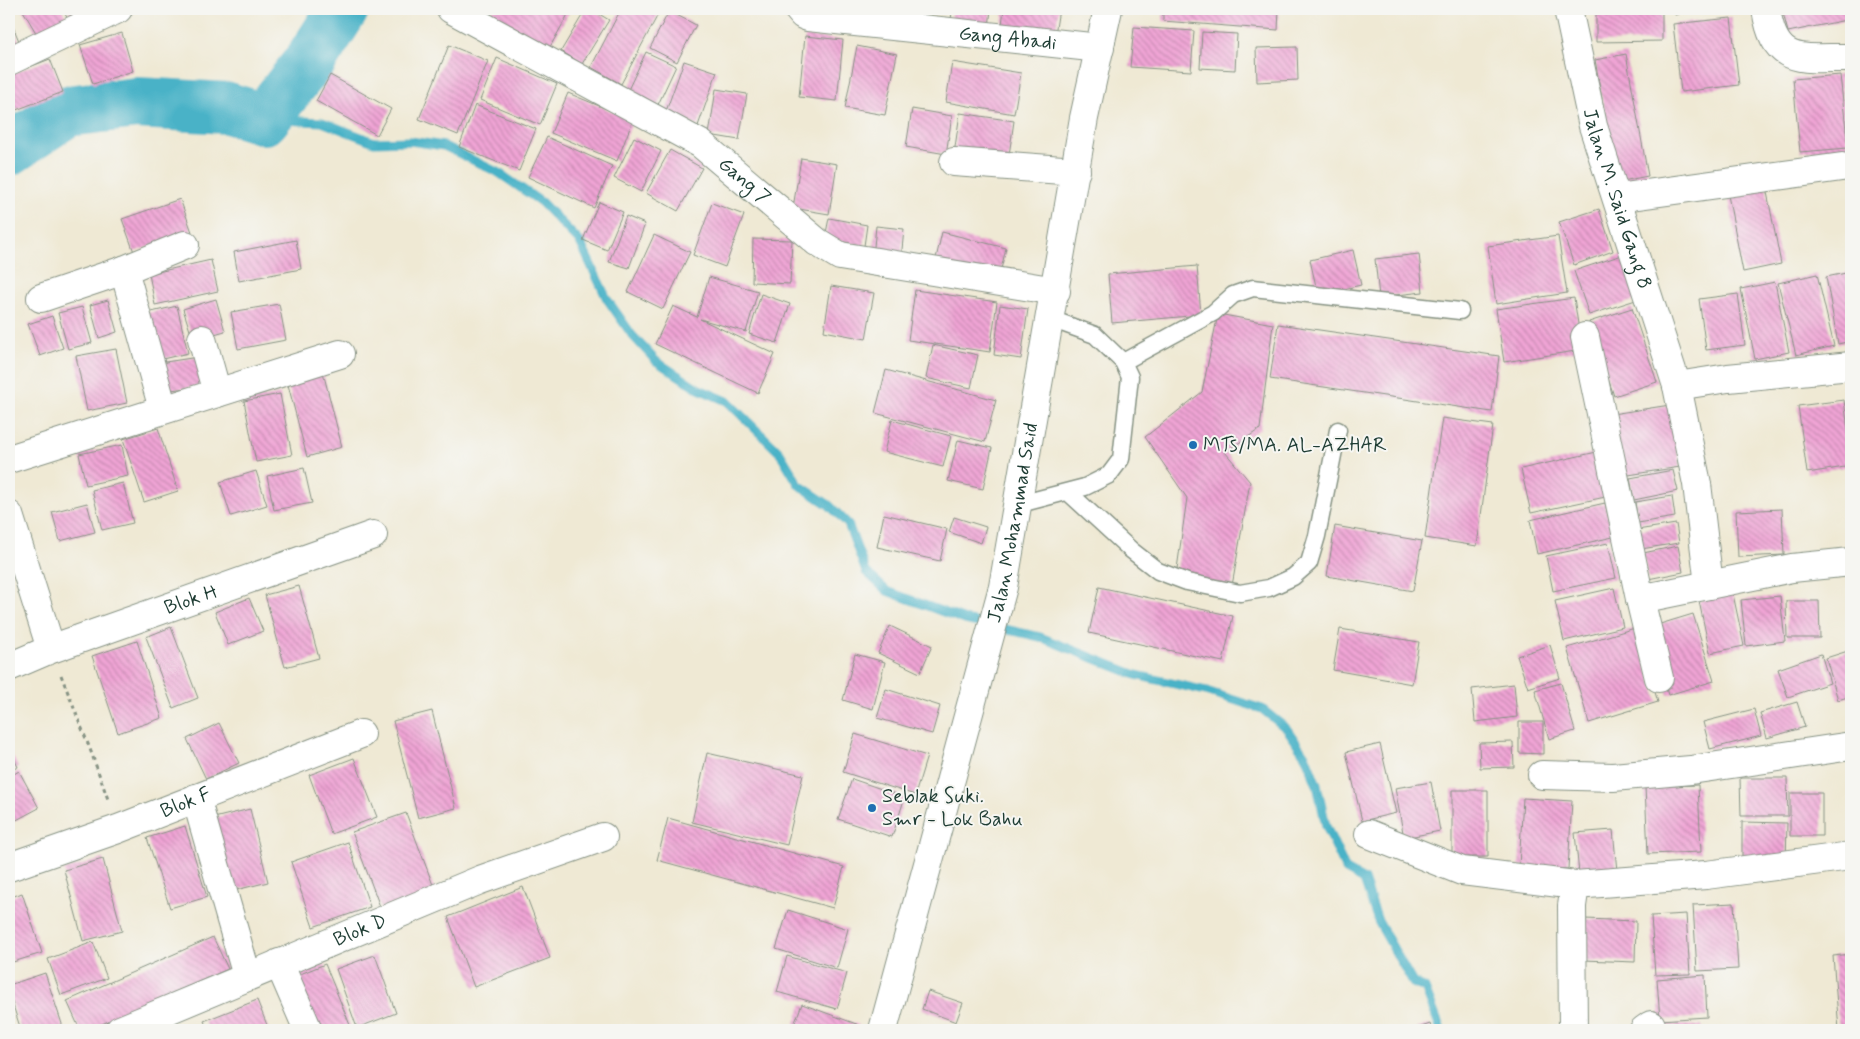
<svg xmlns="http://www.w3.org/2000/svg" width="1860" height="1039" font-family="Mynerve,sans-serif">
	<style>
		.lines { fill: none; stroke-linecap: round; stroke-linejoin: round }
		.stream { stroke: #49b2c7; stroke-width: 9 }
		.river { stroke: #49b2c7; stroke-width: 52 }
		.building { fill: url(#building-back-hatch) }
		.service-casing { stroke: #879384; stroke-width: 19 }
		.minor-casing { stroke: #879384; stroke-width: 30 }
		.tertiary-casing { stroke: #879384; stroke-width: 30 }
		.path { stroke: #879384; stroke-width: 3; stroke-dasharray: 4 4; stroke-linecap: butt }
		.service { stroke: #fff; stroke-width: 16 }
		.minor { stroke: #fff; stroke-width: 28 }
		.tertiary { stroke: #fff; stroke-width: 28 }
		.poi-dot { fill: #1f6fb2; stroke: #f6f6f2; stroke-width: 2 }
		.labels { text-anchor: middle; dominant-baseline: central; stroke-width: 4; stroke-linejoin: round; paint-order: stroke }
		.street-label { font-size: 20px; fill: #1f3d34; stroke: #f6f6f2 }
		.poi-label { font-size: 20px; fill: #1f3d34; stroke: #f6f6f2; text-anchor: start }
	</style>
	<defs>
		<pattern id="building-back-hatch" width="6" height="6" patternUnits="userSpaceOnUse" patternTransform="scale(1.25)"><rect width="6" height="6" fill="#f0a4d5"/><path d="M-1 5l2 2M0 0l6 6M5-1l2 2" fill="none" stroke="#c287ae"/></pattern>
	</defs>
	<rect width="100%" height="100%" fill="#f6f6f2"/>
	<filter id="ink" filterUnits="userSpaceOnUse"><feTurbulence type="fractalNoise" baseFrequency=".02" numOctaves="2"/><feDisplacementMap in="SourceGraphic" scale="10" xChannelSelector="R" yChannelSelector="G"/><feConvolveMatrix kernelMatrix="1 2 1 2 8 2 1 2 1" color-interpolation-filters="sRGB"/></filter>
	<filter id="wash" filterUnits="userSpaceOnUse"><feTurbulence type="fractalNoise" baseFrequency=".0096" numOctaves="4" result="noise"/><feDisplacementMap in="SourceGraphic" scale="20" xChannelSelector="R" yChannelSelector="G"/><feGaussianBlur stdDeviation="1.12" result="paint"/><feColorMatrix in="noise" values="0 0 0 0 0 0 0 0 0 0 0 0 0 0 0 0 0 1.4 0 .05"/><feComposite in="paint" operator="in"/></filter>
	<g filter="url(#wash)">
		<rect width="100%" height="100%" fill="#efe9d4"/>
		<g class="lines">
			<path class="stream" d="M264,119L322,122L374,142L410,141L444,146L499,173L541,202L580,242L607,299L632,335L656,361L699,389L727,401L780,453L799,485L829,505L848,524L866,572L887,591L965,620L1040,637L1136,675L1206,691L1262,709L1287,729L1306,757L1317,785L1326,826L1346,870L1364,880L1378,921L1401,962L1413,983L1425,988L1441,1030"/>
			<path class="river" d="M9,150L67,111L137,103L228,108L264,119L312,58L343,9"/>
		</g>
		<g id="blocks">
			<path class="building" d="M22,9H62L72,26L42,43Z
				M68,9H110L78,27Z
				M493,9H571L545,56L486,22Z
				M586,9H591L609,20L582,64L561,51Z
				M621,9H661L621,84L591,67Z
				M865,9H905L904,18L865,12Z
				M952,9H991L989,28L951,23Z
				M1004,9H1059L1054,41L1001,32Z
				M1163,9H1279L1278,30L1163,21Z
				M1596,9H1662V41L1596,42Z
				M1673,9H1695L1675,15Z
				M1782,9H1851V19L1788,32Z
				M669,11L696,25L677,62L650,48Z
				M9,17L24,53L9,60Z
				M1731,18L1739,85L1681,92L1673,24Z
				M1134,27L1194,31L1191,71L1130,67Z
				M1202,32L1237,34L1235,70L1200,68Z
				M122,33L133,71L93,84L80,45Z
				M805,36L843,40L837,101L799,97Z
				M449,45L488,61L458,135L419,119Z
				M857,46L897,54L885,115L845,108Z
				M1297,47L1298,80L1257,82L1256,48Z
				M646,52L676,66L656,109L626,94Z
				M1626,54L1648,176L1617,182L1595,60Z
				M497,58L557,84L540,125L480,100Z
				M50,59L63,92L11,112L9,107V75Z
				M684,61L717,72L698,126L665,114Z
				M952,62L1021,73L1014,114L946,102Z
				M330,75L391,109L377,135L316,101Z
				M1840,75L1848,148L1800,152L1793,79Z
				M716,89L747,94L739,140L709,135Z
				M568,93L633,120L617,161L551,133Z
				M475,105L536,129L519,171L459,147Z
				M912,109L952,116L946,154L906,147Z
				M960,113L1014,121L1008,162L954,154Z
				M547,137L612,166L594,208L528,177Z
				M634,137L661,151L641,192L614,178Z
				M670,150L702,168L678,211L646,193Z
				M801,158L837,164L829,214L793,208Z
				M1766,187L1781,264L1743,272L1728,195Z
				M180,199L192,232L134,252L122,219Z
				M599,202L623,212L607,250L583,240Z
				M712,203L744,215L725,267L693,255Z
				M1599,209L1613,251L1574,265L1559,222Z
				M626,216L645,224L629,268L609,262Z
				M829,218L867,225L864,246L825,238Z
				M876,226L904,229L901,260L873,257Z
				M942,232L1006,248L999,278L935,263Z
				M654,235L690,252L663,309L628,292Z
				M1558,236L1567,293L1496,304L1488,246Z
				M753,239L792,240L790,284L752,282Z
				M296,240L301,269L239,281L234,252Z
				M1353,250L1361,285L1318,295L1310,260Z
				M1628,253L1642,298L1589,315L1574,271Z
				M1419,254L1423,292L1379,297L1375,259Z
				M211,260L218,291L155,305L149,274Z
				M1197,266L1201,315L1112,323L1108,274Z
				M1851,272V341L1838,344L1826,277Z
				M1817,274L1834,346L1796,355L1778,283Z
				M709,277L758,291L746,332L700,319L775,354L758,393L655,344L673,306L697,317Z
				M1775,282L1789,352L1755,359L1741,289Z
				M831,286L874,293L866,339L824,331Z
				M915,290L997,302L990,352L908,340Z
				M761,294L790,304L777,343L749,334Z
				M1738,294L1745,345L1706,350L1699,299Z
				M1574,298L1582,350L1504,362L1496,309Z
				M216,299L225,331L193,340L183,309Z
				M108,300L117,332L99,338L90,305Z
				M279,304L286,340L238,349L231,312Z
				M1000,305L1028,309L1021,359L994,355Z
				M177,306L188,353L154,361L143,314Z
				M82,307L92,343L68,349L58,313Z
				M1632,308L1657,382L1614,396L1589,322Z
				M1218,314L1273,324L1260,429L1225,452L1250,482L1232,586L1176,576L1187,498L1145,437L1202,392Z
				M52,316L63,348L40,356L28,324Z
				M1278,324L1499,356L1492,412L1270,379Z
				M933,345L978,355L971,388L926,378Z
				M116,349L127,403L87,411L76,356Z
				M198,357L202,386L163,391L159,363Z
				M886,370L996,400L985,442L875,413Z
				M323,372L342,447L307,457L287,381Z
				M280,394L292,455L256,462L244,401Z
				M1844,400L1851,452V466L1807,473L1798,406Z
				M1670,405L1680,467L1622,476L1612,414Z
				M1442,418L1493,425L1477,546L1425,538Z
				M892,420L951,436L943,467L884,452Z
				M158,428L178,491L144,502L123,439Z
				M958,440L992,448L983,489L948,481Z
				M122,445L128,476L86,485L79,454Z
				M1601,451L1610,496L1531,513L1521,469Z
				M304,468L312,503L274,510L267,476Z
				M1673,470L1678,491L1634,500L1630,478Z
				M256,471L267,505L231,516L220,482Z
				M123,483L133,523L102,530L92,490Z
				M1672,496L1675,517L1638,523L1635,502Z
				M87,503L95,532L60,541L52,512Z
				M1605,503L1613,537L1537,554L1530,520Z
				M1782,509L1784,555L1738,557L1736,511Z
				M884,514L947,529L940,561L877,547Z
				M954,517L986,527L981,543L949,532Z
				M1676,524L1679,543L1641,549L1637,530Z
				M1335,526L1422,541L1413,591L1327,576Z
				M1608,543L1616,578L1553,591L1546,556Z
				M1678,546L1683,572L1648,579L1643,553Z
				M299,586L319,658L285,667L265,595Z
				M1099,587L1233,616L1223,662L1089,633Z
				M1614,588L1623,627L1564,641L1555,601Z
				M1733,594L1744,646L1710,653L1699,601Z
				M1780,596L1785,641L1746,646L1741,600Z
				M249,598L263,631L228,645L215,612Z
				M1786,601H1819L1820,638H1787Z
				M1693,614L1714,681L1668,695L1647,628Z
				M890,626L932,646L920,673L878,653Z
				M171,627L198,698L173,708L146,637Z
				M1635,628L1658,702L1589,723L1567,648Z
				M1340,629L1419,642L1412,684L1333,670Z
				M137,641L162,718L118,733L92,656Z
				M1550,645L1560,678L1528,688L1517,656Z
				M1851,650V696L1838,700L1826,658Z
				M855,654L885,662L873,709L843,700Z
				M1821,654L1830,683L1788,697L1778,669Z
				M1561,683L1575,731L1549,739L1535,690Z
				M1514,684L1517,717L1475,722L1472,689Z
				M886,689L940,706L932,734L877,718Z
				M1797,702L1805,727L1767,738L1760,713Z
				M1754,709L1761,736L1710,749L1703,722Z
				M432,711L456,808L418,818L393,721Z
				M1519,722H1543V754L1519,753Z
				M219,723L239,763L206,779L187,739Z
				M855,734L927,756L915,795L843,772Z
				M1513,742L1514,767L1480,768L1479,743Z
				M1380,744L1396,813L1362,821L1346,752Z
				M9,748L18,767L9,771Z
				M707,753L803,775L787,845L692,822Z
				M354,758L377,817L331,834L309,775Z
				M19,771L39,808L9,824V777Z
				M1740,778H1787L1788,816H1741Z
				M852,779L905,797L892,837L838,819Z
				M1431,782L1440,831L1404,838L1395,788Z
				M1698,785L1701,852L1648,854L1645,787Z
				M1452,790H1488V857H1452Z
				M1790,793H1822V836H1790Z
				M1523,798L1572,801L1568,869L1519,866Z
				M250,809L268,882L228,892L210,819Z
				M406,813L436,893L382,912L352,832Z
				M668,818L844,867L833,908L657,860Z
				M1742,822L1787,823L1786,863H1742Z
				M185,826L207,897L170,908L147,838Z
				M1613,830L1617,871L1579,874L1575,833Z
				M348,842L370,907L313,927L291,862Z
				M103,859L122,931L83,941L64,870Z
				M523,887L550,958L474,987L448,917Z
				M22,893L42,953L13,962L9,948V898Z
				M1734,903L1738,969L1697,971L1693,905Z
				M788,910L848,929L837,968L776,949Z
				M1686,914L1690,974L1655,975L1651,916Z
				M1585,919L1636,921L1635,962L1583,960Z
				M213,937L228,969L88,1030H80L67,1001Z
				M93,942L107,978L61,995L48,959Z
				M1851,954V1030H1839L1833,956Z
				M375,955L396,1013L357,1028L336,969Z
				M787,956L847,973L837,1009L777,992Z
				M325,964L352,1030H309L288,979Z
				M45,973L64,1030H21L9,993V985Z
				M1705,975L1707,1017L1660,1020L1657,979Z
				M928,991L963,1003L956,1022L922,1009Z
				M257,1000L269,1030H208L204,1021Z
				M802,1004L859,1025L857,1030H792Z
				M1430,1024L1432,1030H1413Z
				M1657,1024L1702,1026V1030H1657Z"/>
		</g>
	</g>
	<g filter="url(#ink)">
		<use href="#blocks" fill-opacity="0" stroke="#879384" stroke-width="1"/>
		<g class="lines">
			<defs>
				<path id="service" d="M1123,362L1213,313L1233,295L1253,288L1460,311
					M1068,492L1131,550L1158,571L1187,582L1240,593L1269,588L1293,577L1309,563L1317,536L1338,430
					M1016,505L1085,487L1109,475L1121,459L1130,377L1123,362L1095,335L1051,319"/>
				<g id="minor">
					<path id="s1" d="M451,9L701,144L817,242L840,256L1056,291"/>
					<path id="s2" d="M798,9L803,15L808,17L1100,48"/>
					<path id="s3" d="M1568,9L1593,126L1677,386"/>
					<path d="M1766,9C1775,68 1802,57 1851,58"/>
					<path d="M9,61L118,9"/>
					<path d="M954,162L1076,171"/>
					<path d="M1617,198L1842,167"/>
					<path d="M124,270L163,409"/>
					<path d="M41,298L124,270L185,245"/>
					<path d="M1585,337L1640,599L1659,678"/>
					<path d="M202,339L217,393"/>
					<path d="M9,459L340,354"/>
					<path d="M9,515L51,649"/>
					<path d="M1709,585L1697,484L1677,386L1728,378L1851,366"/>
					<path d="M1640,599L1792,568L1851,562"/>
					<path id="s4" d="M9,667L51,649L373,535"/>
					<path d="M1542,775L1613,777L1691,770L1851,746"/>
					<path d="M196,798L247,976"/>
					<path d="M1369,834L1462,871L1575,885"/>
					<path id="s5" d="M9,867L118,829L361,734"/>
					<path d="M279,963L308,1030"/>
					<path id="s6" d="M120,1030L480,880L603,837"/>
					<path d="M1573,1030L1572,906L1575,885L1706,875L1851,856"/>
					<path d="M1644,1030L1651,1025"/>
				</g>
				<g id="tertiary">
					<path id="s7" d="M883,1030L1003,587L1084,118L1108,9"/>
				</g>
			</defs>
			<use href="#service" class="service-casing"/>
			<use href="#minor" class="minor-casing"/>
			<use href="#tertiary" class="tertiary-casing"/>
			<path class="path" d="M61,675L90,749L109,802"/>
			<use href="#service" class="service"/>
			<use href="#minor" class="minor"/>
			<use href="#tertiary" class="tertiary"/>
		</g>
	</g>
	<g class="poi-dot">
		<circle cx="1193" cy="445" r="5"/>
		<circle cx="872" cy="808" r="5"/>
	</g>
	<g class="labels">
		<g class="street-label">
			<text stroke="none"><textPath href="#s2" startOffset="214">Gang Abadi</textPath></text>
			<text stroke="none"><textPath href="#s1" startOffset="341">Gang 7</textPath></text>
			<text stroke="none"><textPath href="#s3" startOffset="196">Jalan M. Said Gang 8</textPath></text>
			<text stroke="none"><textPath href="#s7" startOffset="524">Jalan Mohammad Said</textPath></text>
			<text stroke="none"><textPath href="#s4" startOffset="194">Blok H</textPath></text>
			<text stroke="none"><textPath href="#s5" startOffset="188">Blok F</textPath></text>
			<text stroke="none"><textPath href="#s6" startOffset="260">Blok D</textPath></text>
		</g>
		<g class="poi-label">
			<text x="1203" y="445">MTs/MA. AL-AZHAR</text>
			<text x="882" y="796">Seblak Suki.<tspan x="882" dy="23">Smr - Lok Bahu</tspan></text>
		</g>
	</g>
	<rect width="1860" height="1039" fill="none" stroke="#f6f6f2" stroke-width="30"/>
</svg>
